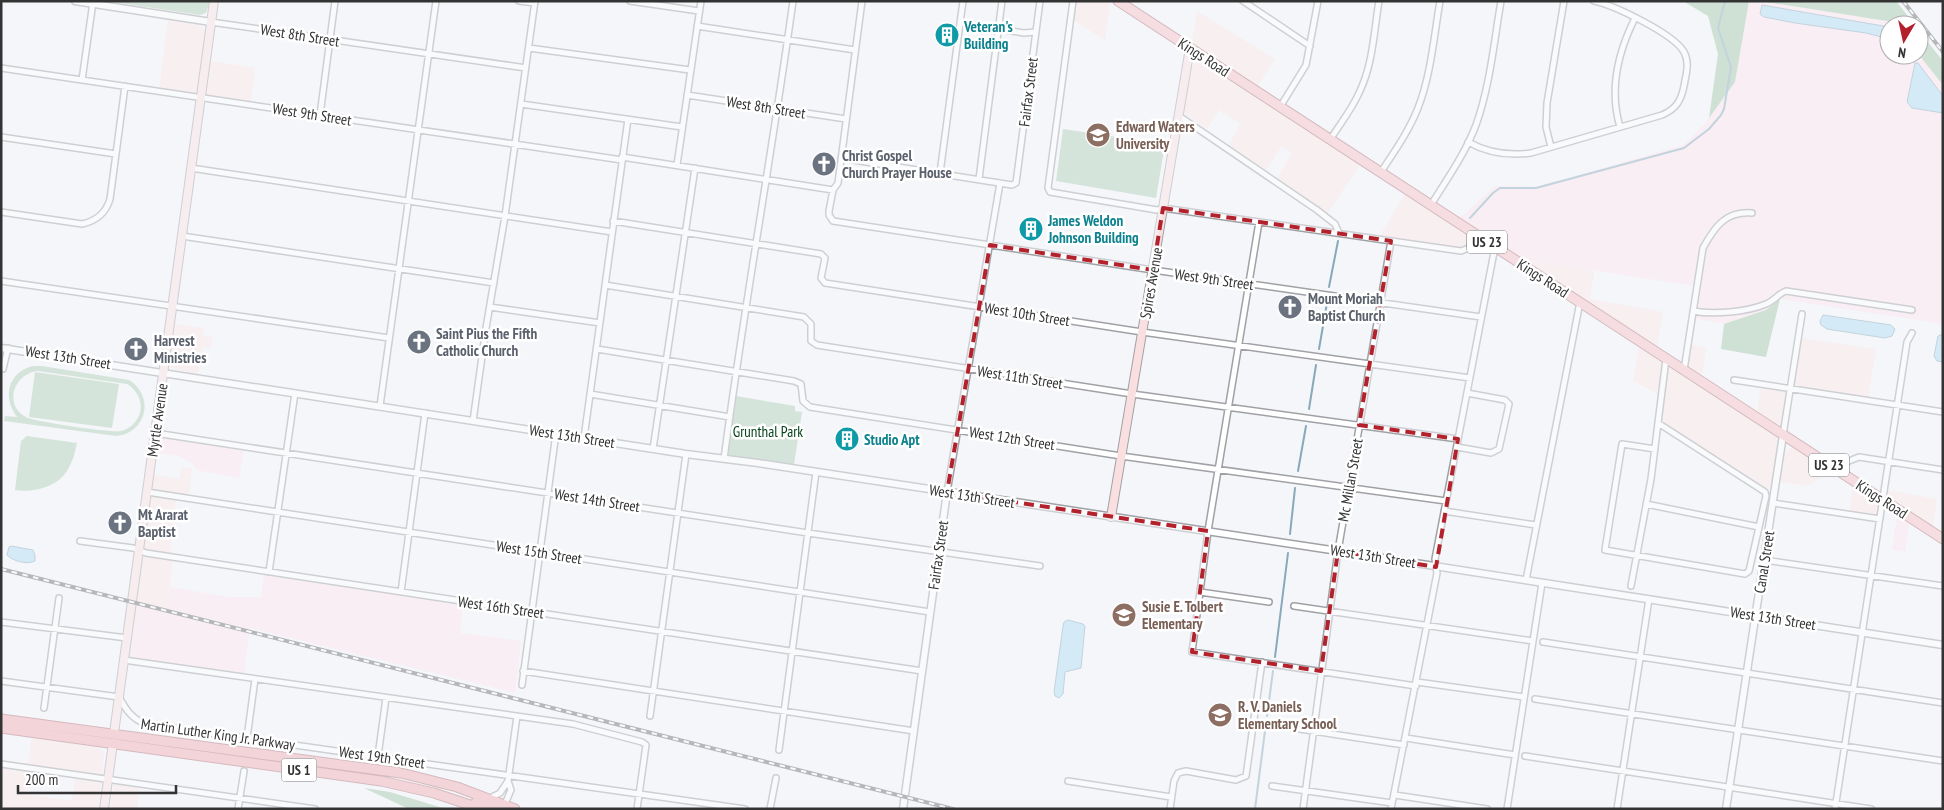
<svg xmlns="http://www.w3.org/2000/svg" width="1944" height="810" font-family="'PT Sans Narrow',sans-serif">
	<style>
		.commercial { fill: #fce6e4; fill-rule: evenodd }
		.industrial { fill: #fee4ec }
		.green { fill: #afcfb3; fill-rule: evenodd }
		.forest { fill: #a2c7a7 }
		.water { fill: #addcf4; stroke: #88a9ba }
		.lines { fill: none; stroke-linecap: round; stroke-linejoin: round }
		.stream { stroke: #88a9ba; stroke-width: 2 }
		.minor-casing { stroke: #a0a1a4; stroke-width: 8 }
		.tertiary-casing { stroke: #a0a1a4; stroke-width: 9 }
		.secondary-casing { stroke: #a0a1a4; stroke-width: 10 }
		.primary-casing { stroke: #ad7278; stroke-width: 11 }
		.trunk-casing { stroke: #ad7278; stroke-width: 11 }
		.minor { stroke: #fff; stroke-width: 5 }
		.tertiary { stroke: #fff; stroke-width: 6 }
		.secondary { stroke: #fadfe1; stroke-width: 8 }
		.primary { stroke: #f5bfc4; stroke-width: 9 }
		.trunk { stroke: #f2aab0; stroke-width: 9 }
		.rail-casing { stroke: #6a6a6c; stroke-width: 4 }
		.rail { stroke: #fff; stroke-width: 2; stroke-dasharray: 5.5; stroke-linecap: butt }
		.marked { fill: none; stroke: #b3212c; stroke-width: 4; stroke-dasharray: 10 6; stroke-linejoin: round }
		.labels { text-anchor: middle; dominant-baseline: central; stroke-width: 5; stroke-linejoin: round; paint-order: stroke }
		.shield { fill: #fff; stroke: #707071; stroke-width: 1 }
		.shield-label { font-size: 14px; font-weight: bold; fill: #333334 }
		.culture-label { font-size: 15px; font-weight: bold; fill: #0d838f; stroke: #fff; text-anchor: start }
		.street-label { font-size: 15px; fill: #333334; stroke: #fff }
		.education-label { font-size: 15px; font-weight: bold; fill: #785e54; stroke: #fff; text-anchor: start }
		.worship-label { font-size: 15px; font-weight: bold; fill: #5b616d; stroke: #fff; text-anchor: start }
		.park-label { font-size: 15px; fill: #06421a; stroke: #fff }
	</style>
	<rect width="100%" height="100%" fill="#f4f6f9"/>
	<path class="commercial" d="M1076,1L1110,2L1105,40L1073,20Z
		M1197,11L1275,59L1258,86L1192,43Z
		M168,20L200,25L205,31L197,95L159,89Z
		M211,61L255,68L251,101L206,95Z
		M1198,61L1360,165L1328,213L1277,178L1292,153L1281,147L1266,170L1229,145L1240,124L1219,110L1207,129L1182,112L1190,69Z
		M1405,194L1471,238L1468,245L1461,249L1379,237Z
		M1534,261L1594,271L1590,299L1663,312L1657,346L1531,264Z
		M175,324L204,328L202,336L212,337L211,348L202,347L198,374L171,368L169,364Z
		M1801,338L1876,349L1868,398L1794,386Z
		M1691,345L1706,347L1702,376L1687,366Z
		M1639,347L1776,437L1778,445L1771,491L1660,420L1664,397L1633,381Z
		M1761,387L1787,391L1781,427L1757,412Z
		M1790,448H1794L1829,472L1807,486L1780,482L1785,453Z
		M181,468L192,469L188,502L176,500L170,553L173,554L167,609L137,602L154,475L180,479Z
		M1853,487L1878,504L1877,515L1850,511Z
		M1887,490L1937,499L1933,526L1886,496Z
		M32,737L96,747L102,750L104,755L99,809H1V767L27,771ZM27,771L75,778L72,801L25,794Z
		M114,783L140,786L137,809H110Z"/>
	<path class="industrial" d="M1749,1H1760L1893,22L1895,25H1889V55H1919L1943,85V324L1780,299L1766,310L1724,324L1689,317L1694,286L1534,261L1531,264L1460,218L1495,186L1537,187L1683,145L1704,125L1735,82Z
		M159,437L244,450L239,478L196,470L193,464L179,456L157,453Z
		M1897,516L1909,524L1905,552L1892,550Z
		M264,573L463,605L460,633L521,641L515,693L250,628L244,673L129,658L137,602L167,609L170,587L229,597H261Z"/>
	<path class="green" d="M106,1H210L206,13L200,15Z
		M1063,129L1165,144L1156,198L1056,181Z
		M33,366H42L129,380C155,396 147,433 116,436L4,421L5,416L17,417C2,398 8,372 33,366ZM38,371L127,384C137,390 143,401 140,413C137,422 130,429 121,431C111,433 36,422 26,417C3,405 14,373 38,371Z
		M35,372L119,384L112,428L29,417Z
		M736,396L795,406V411L802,412L794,465L727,456Z
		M27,436L77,443C75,452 73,461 68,469C59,487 33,493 15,490L21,441Z"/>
	<path class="forest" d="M1683,1H1749L1735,82L1709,118L1718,54L1708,16Z
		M1760,1H1896L1915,25H1895L1893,22Z
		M1919,31L1943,61V85L1919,55Z
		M1780,299L1766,357L1721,349L1724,324L1766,310Z
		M364,788L390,792L446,809H409Z"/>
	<path class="water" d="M1762,5L1889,27V39L1866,33L1795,23L1764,17L1760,14Z
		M1915,63H1918L1943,96V113L1912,108L1907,102Z
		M1823,315L1891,325L1895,329L1892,336L1885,338L1827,329L1821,325L1820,321Z
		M1943,334V362L1937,361L1934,356L1938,336Z
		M11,546L33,550L35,555V561C27,565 12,561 7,555L9,547Z
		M1068,620L1083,624L1085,626L1081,668L1065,672L1063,694L1059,698L1055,696L1054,692L1063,626L1064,622Z"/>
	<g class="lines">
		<path class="stream" d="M1470,218L1493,193L1500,188H1536L1684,148L1709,129L1721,115L1724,109L1731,67L1718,28L1725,1
			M1329,287L1338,241
			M1319,349L1327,303
			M1309,409L1316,365
			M1298,471L1306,426
			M1290,534L1295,488
			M1275,657L1288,553
			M1267,716L1273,671
			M1255,809L1265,731"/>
		<defs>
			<path id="minor" d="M519,1L535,3
				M630,1L699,11
				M862,1L838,183L833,190L829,211V215L833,221L1153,270L1481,317
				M1073,1L1048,188L1050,192L1157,210L1163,208L1461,251L1469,248L1476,235
				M1243,1L1310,46
				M211,22L526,68
				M697,26L855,50
				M998,29L1024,33L1035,32
				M529,48L690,70
				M1,68L622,160
				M82,80L93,2
				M687,95L846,119
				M521,104L682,127
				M1280,107L1306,65L1318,1
				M320,115L335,1
				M1179,116L1317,210L1335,224L1339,233
				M1620,127C1609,90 1618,52 1635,18
				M1,137L116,154
				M1330,140C1340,124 1352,109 1359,93C1373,65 1374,31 1379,1
				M1468,142C1488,153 1509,156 1531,153L1662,115C1676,109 1681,101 1684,86C1686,74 1690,63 1684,52C1674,34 1614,5 1594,1
				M1551,147L1546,127L1547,103L1564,1
				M622,157L833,190
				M841,158L1012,185L1016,183L1040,1
				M677,165L701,1
				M191,168L612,232
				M1381,172C1394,152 1409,131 1418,108C1431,75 1434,36 1440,1
				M940,173L963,1
				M979,179L1002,1
				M1431,205C1447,179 1465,154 1476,125C1490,86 1494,42 1501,1
				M1,212L82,224C96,221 106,213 110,199L125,86
				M613,221L821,254L825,258L821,278L825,283L1142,332L1470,378
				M1259,222L1208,531L1192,652L1416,686
				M182,236L494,283
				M1,281L389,338
				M605,285L804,317L811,324V341L817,345L1132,394L1458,439
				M490,307L600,323
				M1693,311C1713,315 1747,312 1766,304C1774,301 1778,294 1786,291L1912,310
				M597,349L794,381L801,384L803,401L810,407L1121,456L1446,501
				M1,369H3L8,348
				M1684,370L1703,248C1715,226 1726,211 1752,213
				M1734,380L1943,412
				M590,394L730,417
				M380,406L436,1
				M473,421L486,328L505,216L535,1
				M1658,423L1765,492L1766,496L1759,527
				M155,433L808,533L1040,566
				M1783,435L1802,314
				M584,438L628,119
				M1457,447L1491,453L1499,449L1509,404L1505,400L1467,393
				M653,449L695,168
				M724,459C744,306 772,154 793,1
				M1849,461L1859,457L1943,470
				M147,492L930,612
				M947,492L1000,183
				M1773,503L1880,519
				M1646,504L1759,527L1749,571L1745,574L1605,550L1622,444L1655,449
				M1444,511L1536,525
				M80,541L133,548L146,553L922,671
				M1764,560L1943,586
				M269,572L295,393
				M1526,580L1580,302
				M1631,586L1651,479L1666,359
				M401,592L425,413
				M1200,592L1269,602
				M1294,606L1533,641
				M1,622L127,638
				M1543,642L1943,703
				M124,660L573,724L642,742L646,745L637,809
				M523,671L914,731
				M1,681L119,697C126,710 132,719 146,724L745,809
				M1417,682L1524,697
				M522,685L556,433
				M1535,699L1943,761
				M44,708L59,598
				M650,716L686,454
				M1254,722L1404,745
				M247,738L255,679
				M1406,738L1515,755
				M779,750L816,472
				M378,756L386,698
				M1525,756L1871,809
				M1,764L315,809
				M1068,781L1171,797
				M1272,786L1392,803
				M1395,795L1487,809
				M490,798L500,793L508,781L517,716
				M505,804L511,790L508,781
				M238,809L244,771
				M770,809L776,778
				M1170,809L1174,781L1178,773L1186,771L1236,780L1246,776L1262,662
				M1303,809L1338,551L1391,241
				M1391,809L1437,573L1435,559L1495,247
				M1507,809L1542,583
				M1617,809L1649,599
				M1835,809L1907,342L1912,333"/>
			<path id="tertiary" d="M75,1L211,22
				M1,348L686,454L758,463L1338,551L1943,645
				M903,809L947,492
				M1726,809L1783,435"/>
			<path id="secondary" d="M1111,517L1190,48
				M114,733L214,1
				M104,809L113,743"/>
			<path id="primary" d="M1118,1L1943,539"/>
			<path id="trunk" d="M1,719L401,773L457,787L515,809
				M1,728L381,781L434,793L482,809
				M476,802L495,806L505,805"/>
		</defs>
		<use href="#minor" class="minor-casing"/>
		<use href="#tertiary" class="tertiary-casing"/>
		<use href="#secondary" class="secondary-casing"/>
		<use href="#primary" class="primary-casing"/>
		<use href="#trunk" class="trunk-casing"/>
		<use href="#minor" class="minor"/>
		<use href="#tertiary" class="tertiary"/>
		<use href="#secondary" class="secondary"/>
		<use href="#primary" class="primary"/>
		<use href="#trunk" class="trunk"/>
		<defs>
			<path id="rail" d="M1903,1L1943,52
				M1,569L953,809"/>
		</defs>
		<use href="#rail" class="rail-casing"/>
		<use href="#rail" class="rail"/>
	</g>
	<path d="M0 0H1944V810H0ZM1163,208L1391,241L1359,425L1458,439L1436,567L1338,551L1321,671L1192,652L1208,531L947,492L990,245L1153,270Z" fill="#f4f6f9" fill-opacity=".55" fill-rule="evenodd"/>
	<path class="marked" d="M1163,208L1391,241L1359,425L1458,439L1436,567L1338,551L1321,671L1192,652L1208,531L947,492L990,245L1153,270Z"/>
	<defs>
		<symbol id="building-disc" viewBox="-11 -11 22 22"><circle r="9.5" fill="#0f9aa8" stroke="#fff"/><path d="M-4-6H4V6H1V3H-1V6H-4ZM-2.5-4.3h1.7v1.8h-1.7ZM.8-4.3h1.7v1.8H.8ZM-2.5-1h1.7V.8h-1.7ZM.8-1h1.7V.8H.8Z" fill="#fff"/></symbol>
		<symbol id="university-disc" viewBox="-11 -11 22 22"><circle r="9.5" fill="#8d6e63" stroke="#fff"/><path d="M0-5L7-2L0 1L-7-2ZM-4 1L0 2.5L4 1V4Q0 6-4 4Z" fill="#fff"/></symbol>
		<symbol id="church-disc" viewBox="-11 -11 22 22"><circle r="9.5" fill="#6b7280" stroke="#fff"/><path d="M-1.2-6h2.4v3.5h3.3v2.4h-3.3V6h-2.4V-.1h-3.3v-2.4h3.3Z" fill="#fff"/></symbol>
		<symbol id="school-disc" viewBox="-11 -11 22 22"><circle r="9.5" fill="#8d6e63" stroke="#fff"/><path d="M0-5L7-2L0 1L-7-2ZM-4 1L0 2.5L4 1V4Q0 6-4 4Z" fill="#fff"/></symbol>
	</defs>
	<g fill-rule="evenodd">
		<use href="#building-disc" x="933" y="21" width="28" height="28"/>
		<use href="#university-disc" x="1084" y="121" width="28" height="28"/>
		<use href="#church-disc" x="810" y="150" width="28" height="28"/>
		<use href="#building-disc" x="1017" y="215" width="28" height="28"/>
		<use href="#church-disc" x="1276" y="293" width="28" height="28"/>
		<use href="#church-disc" x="405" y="328" width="28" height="28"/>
		<use href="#church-disc" x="122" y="335" width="28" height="28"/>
		<use href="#building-disc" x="833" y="425" width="28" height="28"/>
		<use href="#church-disc" x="106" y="509" width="28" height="28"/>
		<use href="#school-disc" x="1110" y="601" width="28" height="28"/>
		<use href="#school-disc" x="1206" y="701" width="28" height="28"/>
	</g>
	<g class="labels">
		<g class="shield">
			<rect x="1467" y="230.5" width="40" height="23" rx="4"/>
			<rect x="1809" y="453.5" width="40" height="23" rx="4"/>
			<rect x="281.5" y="758.5" width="35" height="23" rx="4"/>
		</g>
		<g class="shield-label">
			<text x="1487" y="242">US 23</text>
			<text x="1829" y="465">US 23</text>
			<text x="299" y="770">US 1</text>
		</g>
		<g class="culture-label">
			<text x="964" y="26">Veteran's<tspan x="964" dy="17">Building</tspan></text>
			<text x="1048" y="220">James Weldon<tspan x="1048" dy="17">Johnson Building</tspan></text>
			<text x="864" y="439">Studio Apt</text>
		</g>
		<g class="street-label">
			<text transform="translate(300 35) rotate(9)">West 8th Street</text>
			<text transform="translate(1204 57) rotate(33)">Kings Road</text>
			<text transform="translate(1028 92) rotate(-83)">Fairfax Street</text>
			<text transform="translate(766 107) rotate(9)">West 8th Street</text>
			<text transform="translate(312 114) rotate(9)">West 9th Street</text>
			<text transform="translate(1543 278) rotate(33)">Kings Road</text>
			<text transform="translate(1214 279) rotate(8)">West 9th Street</text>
			<text transform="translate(1151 283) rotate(-80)">Spires Avenue</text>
			<text transform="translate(1027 314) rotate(9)">West 10th Street</text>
			<text transform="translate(68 357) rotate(9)">West 13th Street</text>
			<text transform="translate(1020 377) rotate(9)">West 11th Street</text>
			<text transform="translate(157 420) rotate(-82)">Myrtle Avenue</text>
			<text transform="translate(572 436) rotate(9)">West 13th Street</text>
			<text transform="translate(1012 438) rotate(9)">West 12th Street</text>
			<text transform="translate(1350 480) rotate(-80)">Mc Millan Street</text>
			<text transform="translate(972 496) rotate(9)">West 13th Street</text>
			<text transform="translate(1882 499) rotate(33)">Kings Road</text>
			<text transform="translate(597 500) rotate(9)">West 14th Street</text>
			<text transform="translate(539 552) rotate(9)">West 15th Street</text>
			<text transform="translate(938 555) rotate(-82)">Fairfax Street</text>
			<text transform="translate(1373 556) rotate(9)">West 13th Street</text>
			<text transform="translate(1764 562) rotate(-81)">Canal Street</text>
			<text transform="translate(501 607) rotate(8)">West 16th Street</text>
			<text transform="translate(1773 618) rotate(9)">West 13th Street</text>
			<text transform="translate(218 734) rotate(8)">Martin Luther King Jr. Parkway</text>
			<text transform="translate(382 757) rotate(8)">West 19th Street</text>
		</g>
		<g class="education-label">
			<text x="1116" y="126">Edward Waters<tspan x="1116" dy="17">University</tspan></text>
			<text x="1142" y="606">Susie E. Tolbert<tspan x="1142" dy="17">Elementary</tspan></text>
			<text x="1238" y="706">R. V. Daniels<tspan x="1238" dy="17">Elementary School</tspan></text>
		</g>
		<g class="worship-label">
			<text x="842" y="155">Christ Gospel<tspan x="842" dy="17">Church Prayer House</tspan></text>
			<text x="1308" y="298">Mount Moriah<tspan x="1308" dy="17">Baptist Church</tspan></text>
			<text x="436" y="333">Saint Pius the Fifth<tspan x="436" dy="17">Catholic Church</tspan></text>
			<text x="154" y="340">Harvest<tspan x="154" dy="17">Ministries</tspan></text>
			<text x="138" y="514">Mt Ararat<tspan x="138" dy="17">Baptist</tspan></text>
		</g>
		<g class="park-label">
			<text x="768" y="431">Grunthal Park</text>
		</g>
	</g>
	<rect width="1944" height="810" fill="none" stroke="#333334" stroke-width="5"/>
	<g transform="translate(1904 40) rotate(189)"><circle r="24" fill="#ffffff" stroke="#adadae"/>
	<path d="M0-4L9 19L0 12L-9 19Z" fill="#b3212c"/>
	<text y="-8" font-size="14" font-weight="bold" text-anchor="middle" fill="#333334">N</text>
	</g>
	<path d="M18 785v8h158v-8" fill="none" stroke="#333334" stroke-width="2.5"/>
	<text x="25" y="785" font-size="15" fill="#333334" stroke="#ffffff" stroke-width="4" paint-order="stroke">200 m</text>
</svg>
